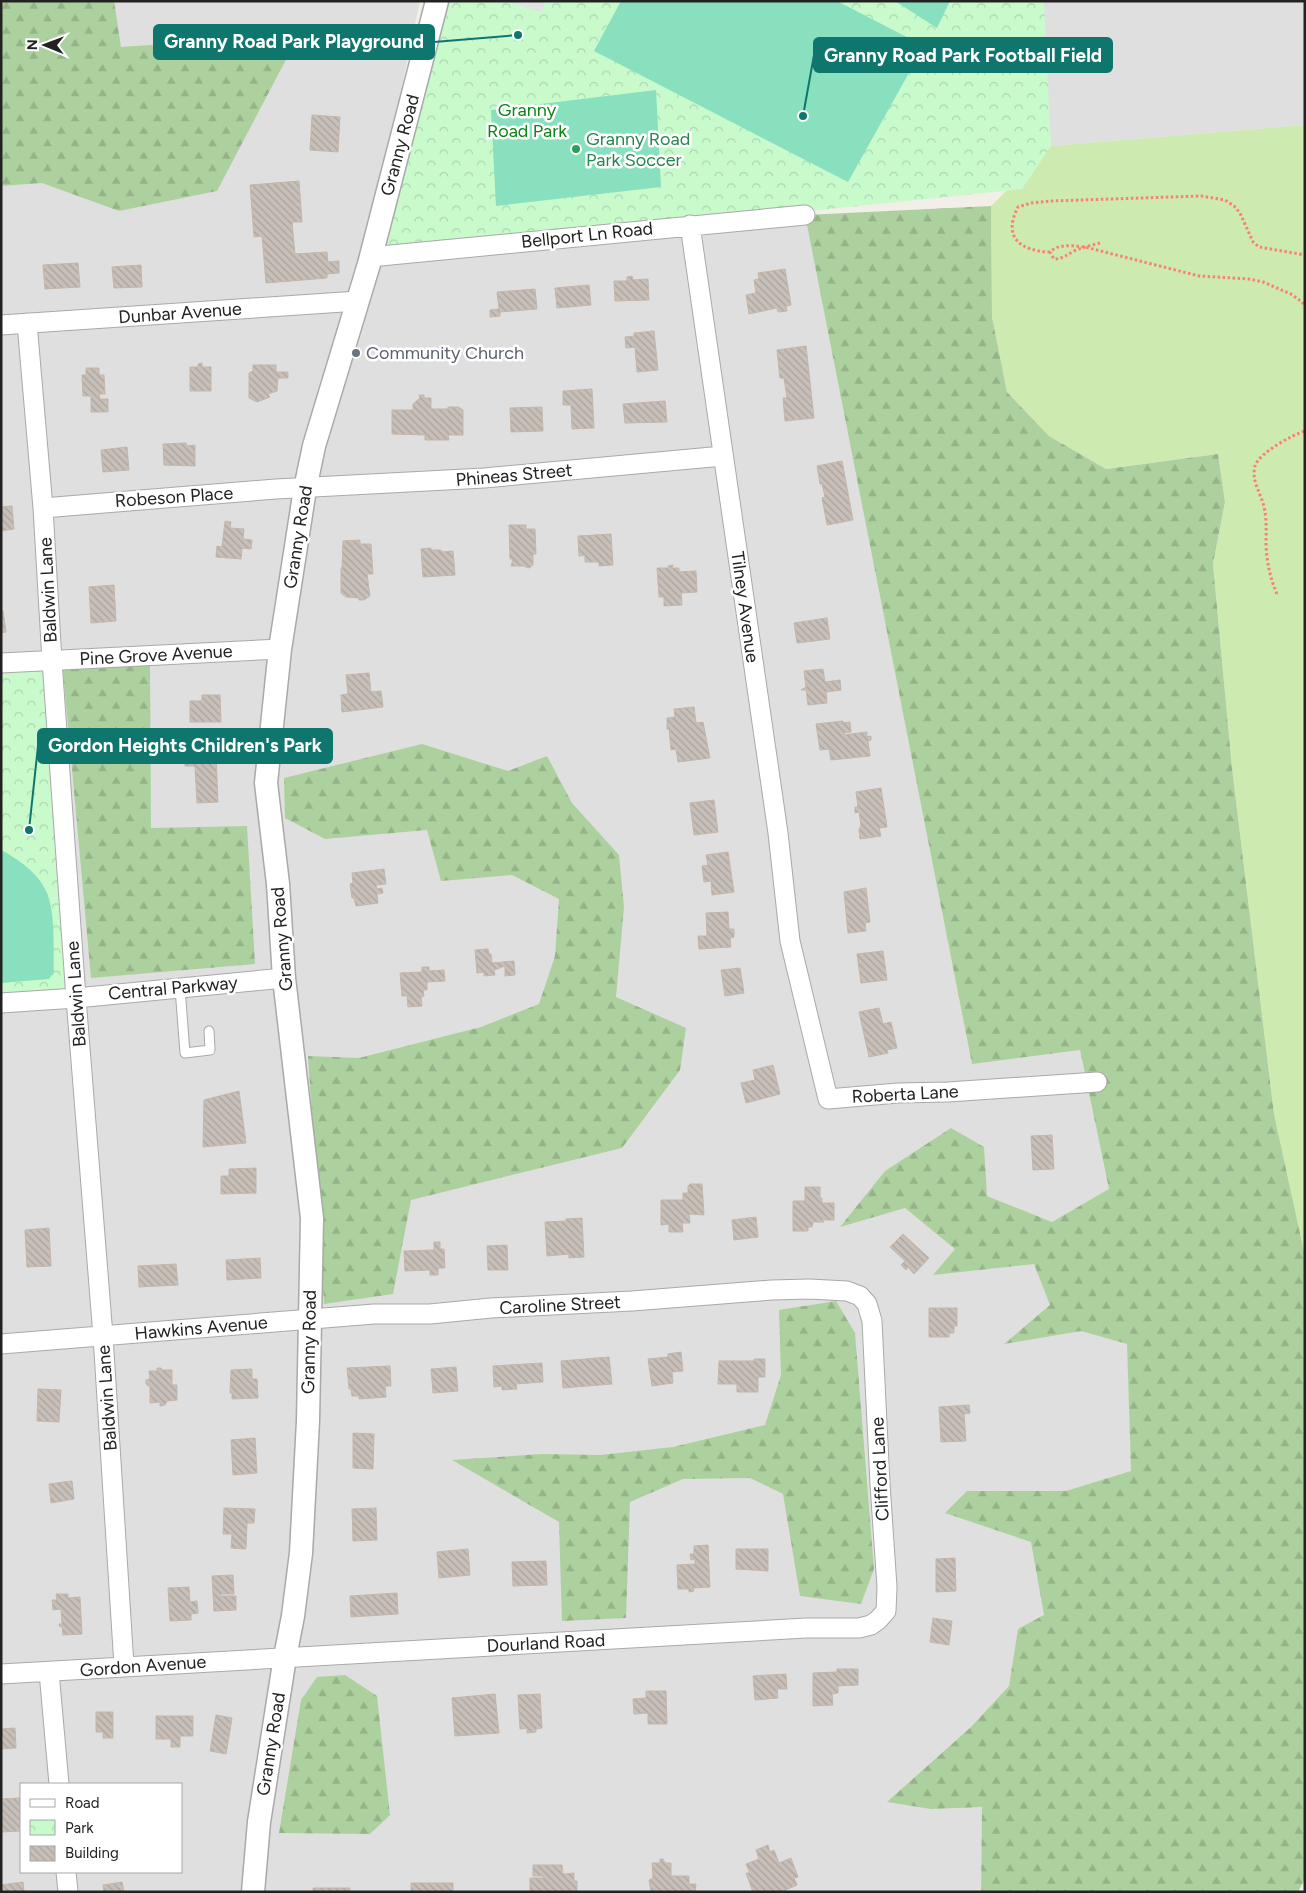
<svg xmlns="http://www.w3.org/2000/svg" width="1306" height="1893" font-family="Figtree,sans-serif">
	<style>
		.residential { fill: #e0dfdf; fill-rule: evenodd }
		.grass { fill: #cdebb0 }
		.forest { fill: url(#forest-firs) }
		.park { fill: url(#park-crowns) }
		.pitch { fill: #88e0be }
		.parking { fill: #e2e2e2 }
		.building { fill: url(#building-back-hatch); stroke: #c4b6ab }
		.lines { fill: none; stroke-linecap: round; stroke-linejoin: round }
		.service-casing { stroke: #a9a9a9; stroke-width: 11 }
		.minor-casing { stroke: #a9a9a9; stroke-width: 21 }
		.tertiary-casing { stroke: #a9a9a9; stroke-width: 25 }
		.path { stroke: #fa8072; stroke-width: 3; stroke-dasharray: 2.5 2.5; stroke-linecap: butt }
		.service { stroke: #fff; stroke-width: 9 }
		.minor { stroke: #fff; stroke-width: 19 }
		.tertiary { stroke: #fff; stroke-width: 22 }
		.leisure-dot { fill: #2e9e5b; stroke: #fff; stroke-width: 2 }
		.worship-dot { fill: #6b7280; stroke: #fff; stroke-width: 2 }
		.labels { text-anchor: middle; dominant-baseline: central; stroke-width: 5; stroke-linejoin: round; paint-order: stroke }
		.park-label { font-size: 18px; fill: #0c8416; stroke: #fff }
		.leisure-label { font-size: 18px; fill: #27864d; stroke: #fff; text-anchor: start }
		.street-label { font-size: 18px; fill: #222; stroke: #fff }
		.worship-label { font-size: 18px; fill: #5b616d; stroke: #fff; text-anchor: start }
		.leader { fill: none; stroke: #0f766e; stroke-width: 2 }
		.callout-dot { fill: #0f766e; stroke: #fff; stroke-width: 2 }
		.callout { fill: #0f766e; stroke: #0f766e; stroke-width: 2 }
		.callout-label { font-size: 19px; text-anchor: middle; font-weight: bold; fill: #fff }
	</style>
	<defs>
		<pattern id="forest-firs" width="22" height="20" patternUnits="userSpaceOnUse" patternTransform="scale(1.25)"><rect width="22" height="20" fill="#add19e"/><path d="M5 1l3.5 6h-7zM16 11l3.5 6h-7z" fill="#95b388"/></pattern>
		<pattern id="park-crowns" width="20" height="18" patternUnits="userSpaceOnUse" patternTransform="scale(1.25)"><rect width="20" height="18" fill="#c8facc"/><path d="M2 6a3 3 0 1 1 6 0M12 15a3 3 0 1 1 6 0" fill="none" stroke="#acd6af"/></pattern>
		<pattern id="building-back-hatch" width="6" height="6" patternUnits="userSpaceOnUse" patternTransform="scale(1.25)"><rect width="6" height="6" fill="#c7bfb8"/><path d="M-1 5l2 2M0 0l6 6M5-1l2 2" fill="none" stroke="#aba49e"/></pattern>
	</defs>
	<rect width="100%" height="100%" fill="#f2efe9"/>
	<path class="residential" d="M1,1H420L368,244L805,215L972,1063L1080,1050L1125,1266L1139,1724L984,1730L981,1892H1ZM21,1784H181V1872H21Z
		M1037,1H1305V125L1051,146Z"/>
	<path class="grass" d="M1305,125V1256L1274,1114L1232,768L1213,564L1225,502L1218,454L1106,469L1049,436L1007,392L992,317L991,206L1051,146Z"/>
	<path class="forest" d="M1,1H114L121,47L299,35L217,191L119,211L42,183L1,186Z
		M991,206L992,317L1007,392L1049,436L1106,469L1218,454L1225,502L1213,564L1232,768L1274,1114L1305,1256V1879L1298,1892H981L982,1807L931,1809L887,1802L971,1727L1009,1686L1018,1629L1044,1615L1031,1542L945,1513L967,1491H1066L1131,1471L1127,1344L1081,1331L1004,1344L1050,1305L1034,1264L933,1275L955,1249L905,1208L840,1227L885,1171L951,1128L984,1147L987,1196L1052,1222L1109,1189L1080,1050L972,1064L805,215Z
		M150,664L151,828L247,826L255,964L91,978L63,670Z
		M422,744L508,771L547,756L572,803L619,855L624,907L616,997L686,1028L680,1070L622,1148L411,1200L393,1294L324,1304L308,1056L359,1058L481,1027L539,1004L555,956L559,899L512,875L441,881L427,830L325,839L285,818L284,778Z
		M836,1301L855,1333L874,1569L861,1604L800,1596L783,1494L750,1478L683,1479L630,1502L626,1618L562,1621L559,1522L452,1460L542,1454L600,1455L673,1447L765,1425L781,1375L779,1310Z
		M345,1675L377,1696L390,1815L370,1834L279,1833L301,1700L317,1677Z"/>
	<path class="park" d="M432,1H1044L1051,146L1022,189L370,257Z
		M45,668L67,990L1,995V671Z"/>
	<path class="pitch" d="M621,1H837L924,46L848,182L594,51Z
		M895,1H950L937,28Z
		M656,90L661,187L496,206L491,110Z
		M1,850C18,859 38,873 46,891C56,912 53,949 54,972L49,979L1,983Z"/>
	<path class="parking" d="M505,1H546L542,12Z"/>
	<path class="building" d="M312,115L340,117L338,152L310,150Z
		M299,181L302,222H292L295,254L327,252L328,262L339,261V273L327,274V278L266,283L262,236L254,237L250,185Z
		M78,263L80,287L45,289L43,265Z
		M141,265L142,287L114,288L112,267Z
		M785,269L791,305L786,306L787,311L778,312L777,308L749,314L746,295L756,293L754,280L759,279L758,273Z
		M632,276L633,280L648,279L649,300L615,301L614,281H627V277Z
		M589,285L591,305L557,308L555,288Z
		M535,289L537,309L500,312V316L490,317V310L499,309L497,292Z
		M654,331L658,370L637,372L635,347L626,348L625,337L634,336V333Z
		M806,346L814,418L785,421L783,398H787L784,378H780L777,350Z
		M202,363V367H211V391H190V367H198V364Z
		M253,365H276V372H288V378H278L277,391L268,394L270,397L257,402L249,398V373L253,371Z
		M86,368H99V375H104L105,394H99L100,399H108V412H91V396H83L82,375H86Z
		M592,389L594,428L572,429L571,405H563V391Z
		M419,395H424V398H431V409H448V407H458L463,410V435H448L449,440H425V435L392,434V410H413V404L420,398Z
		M665,401L667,422L625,423L623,404Z
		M542,407L543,431L511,432L510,408Z
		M186,443L187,446L195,445V466L164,465L163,444Z
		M127,447L129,470L103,472L101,450Z
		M842,461L853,520L827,525L822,498L825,497L822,484H820L817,466Z
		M12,506L14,529L1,531V507Z
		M225,521L231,522L230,528L244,529L243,539L252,540L251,549L242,548L241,559L216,557L217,546L222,547Z
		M509,525H526V529H535L536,554H533V565L529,568L523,566H511L513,559H510Z
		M611,534L613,565L599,566V562H585V555L579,556L578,536Z
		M360,540V544H371L373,574H367L370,596L364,600H359V598L346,597L341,593V568H342L343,541Z
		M431,548V550H441V552L453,551L455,575L423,577L421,549Z
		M673,565L672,568H679V572L696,571L697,592L681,593L682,605L664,606V597H659L657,568H669L668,566Z
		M114,585L116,621L91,623L89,587Z
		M1,611H3L6,632L1,633Z
		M827,618L830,639L797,643L794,623Z
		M823,669L825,682L840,680L841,690L826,692L827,703L808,705L806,690H801L806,687L804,671Z
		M369,673L371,692L381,691L383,707L342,712L341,695L348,694L346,675Z
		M202,695H220L221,722H190V701H202Z
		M694,707L696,723L703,722L710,758L678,762L676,749L671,750L669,729H667V718L675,717L674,709Z
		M843,721V723L850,722L851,732L844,733V735L867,732V737L871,736V740L868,741L870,756L831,760L829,749L820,750L816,724Z
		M216,755L218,802L197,803L195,766H185V756Z
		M881,788L887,827L879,828L881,836L860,839L859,829L861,826L859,812L855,813V807H858L856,792Z
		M714,800L718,832L694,835L690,803Z
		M728,852L734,892L712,895L711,881L704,882L702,866L708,865L706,855Z
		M384,869L386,884L376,885L377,889L382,888L383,893L377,894L378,903L356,906L354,898H352L350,884L353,883L352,873Z
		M866,888L870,922L865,923L866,931L848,933L844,892Z
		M728,912L729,929H734V937L730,938L731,947L699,949L698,936H707L706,913Z
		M488,949L489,954H491L492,963L514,961L515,975L505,976V966L494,970L495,975L484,976V972L477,973L475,950Z
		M883,951L887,980L861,983L857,954Z
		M422,967H429V971L444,970L445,981L427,982V990H423L424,996L421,997L422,1006L408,1007L407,996H402L400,973L422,972Z
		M740,968L744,993L725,996L721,970Z
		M879,1008L883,1024L891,1022L897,1048L887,1050L888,1053L869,1057L859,1012Z
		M773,1065L780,1094L746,1103L741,1083L755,1080L753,1070Z
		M239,1091L246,1143L203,1147L204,1100Z
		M1052,1135L1054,1169L1033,1170L1031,1136Z
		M256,1168V1193L221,1194V1176H229V1169Z
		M690,1184H702L704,1215L689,1214L690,1223H682L683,1232H669V1224L661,1225V1200H683V1193H688V1186Z
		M805,1187H820V1198H822V1203H834V1220H822L824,1222H813L812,1227H808V1231H793V1201H805Z
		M756,1217L758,1237L734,1240L732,1220Z
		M582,1218L584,1257L569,1258V1254L547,1256L545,1222L566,1221V1219Z
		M49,1228L51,1266L27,1267L25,1230Z
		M903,1234L929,1258L914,1274L908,1267L906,1270L901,1265L905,1261L890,1247Z
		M434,1242H440V1249H444L445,1268H438V1275H430V1270L405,1271L404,1251L434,1250Z
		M507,1245L508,1270H488L487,1246Z
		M260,1258L261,1278L227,1280L226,1260Z
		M176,1264L178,1285L139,1287L138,1266Z
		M929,1308H957V1326H954V1333H949V1337H929Z
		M681,1352L683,1371L672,1372L673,1383L652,1386L648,1359L668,1357V1354Z
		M609,1357L612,1384L563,1388L561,1361Z
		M754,1359H765V1377H758V1392H737V1384H718L719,1361H754Z
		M542,1363L543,1382L516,1384L517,1389L502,1390V1386L494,1387L493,1366Z
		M390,1366L391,1386H385L386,1397L359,1399V1396H352L351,1389H349L347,1368Z
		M456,1367L458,1391L433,1393L431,1369Z
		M157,1368H161L162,1370H172V1385H177V1400L167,1401L165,1405L160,1406V1402L150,1403V1387L146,1384V1380L150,1379L149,1371H157Z
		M252,1369V1379H257L258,1398L232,1399V1393H230L231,1370Z
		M38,1389L61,1390L59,1422L37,1421Z
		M969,1405L970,1413L964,1414L966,1441L941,1442L939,1407Z
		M353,1433L374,1434L373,1469L353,1468Z
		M255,1438L257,1473L233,1475L231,1440Z
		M72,1481L74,1499L51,1503L49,1484Z
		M224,1508L255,1509L254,1523H247L246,1549L231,1548L232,1534H223Z
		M376,1508L377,1540L353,1541L352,1509Z
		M708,1545L710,1587L693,1588L694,1591L689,1592V1589H678L677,1565L695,1564V1559L691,1560L690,1554H694V1546Z
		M468,1549L470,1575L439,1578L437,1552Z
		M736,1549H768V1571L736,1569Z
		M955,1558L956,1591L936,1592V1559Z
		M546,1561L547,1585L513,1586L512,1562Z
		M233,1575L234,1594H221V1596H236V1610L214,1611L212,1576Z
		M189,1587L190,1602L197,1601L198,1613L191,1614V1620L170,1621L168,1588Z
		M397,1593L398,1614L351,1617L350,1596Z
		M56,1594H68V1598L80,1597L82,1634L63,1635L62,1626L60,1627L59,1624H62L61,1609L53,1610L52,1600H57Z
		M933,1618L952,1621L949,1645L930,1642Z
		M837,1669H858V1685L838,1686V1693L832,1694L833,1705L813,1706V1673L837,1672Z
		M786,1674L787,1689H777L778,1698L755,1700L753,1676Z
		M646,1691H666L667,1724H648V1713L634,1714L633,1699L646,1698Z
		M495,1694L499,1733L455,1736L452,1698Z
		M540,1694L542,1728L536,1729V1732L527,1733V1728L520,1729L518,1695Z
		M96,1712H113V1738H103V1732H96Z
		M216,1715L232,1718L226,1754L210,1751Z
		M156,1716H193V1736H180V1747H171V1739H156Z
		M15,1728L16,1748L1,1749V1729Z
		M20,1798L21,1831L1,1832V1799Z
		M768,1845L770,1852L774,1850L779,1863L791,1858L798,1877L794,1878L797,1885L781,1892H753L746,1873H750L746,1864L759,1859L756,1850Z
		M660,1859H663L665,1863H671V1876H689V1884H696L695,1892H651L649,1880L653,1878L652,1863H660Z
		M533,1865H562L563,1874L574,1873V1881H577V1892H530V1878H544L542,1876H533Z
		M23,1882L24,1892H1V1885Z
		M122,1882L124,1892H104L103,1885Z
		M411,1883H453V1892H411Z
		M313,1888H350V1892H313Z"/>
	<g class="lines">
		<defs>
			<path id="service" d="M180,988L185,1053L210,1050L209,1031"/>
			<path id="minor" d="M690,225L778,833L790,941L828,1099L898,1093L948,1092L1097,1082
				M370,257L805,215
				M27,323L43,508L52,661L76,998L103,1336L124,1666
				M1,325L358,301
				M43,508L276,489L484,478L723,456
				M1,663L280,649
				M1,1003L76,998L284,978
				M1,1344L374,1314H430L491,1308L632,1301L772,1290L809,1289L847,1291L860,1296L867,1304L872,1321L880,1484L887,1587L886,1611L878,1620L871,1625L859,1628H806L1,1674
				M49,1672L59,1784
				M66,1872L68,1892"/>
			<path id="tertiary" d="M253,1892L259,1822L285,1657L293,1616L301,1553L308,1421L312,1218L284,978L278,884L266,783L280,649L305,489L314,446L369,264L437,1"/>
		</defs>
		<use href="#service" class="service-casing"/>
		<use href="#minor" class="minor-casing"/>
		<use href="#tertiary" class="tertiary-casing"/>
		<path class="path" d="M1100,243C1092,245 1084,247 1076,250C1068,254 1063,259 1054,259L1050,252C1059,243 1074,246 1085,247L1199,276L1249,279L1263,282L1291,294L1302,302L1305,306
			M1050,252C1021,251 1002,238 1018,207L1031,203L1050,201L1201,196L1225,200L1234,206L1240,213L1253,242L1259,247L1305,255
			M1277,594C1270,578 1267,563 1266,545C1266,532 1267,520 1264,507C1261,493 1251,481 1255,466C1259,453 1292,435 1305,431"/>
		<use href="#service" class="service"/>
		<use href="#minor" class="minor"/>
		<use href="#tertiary" class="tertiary"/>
	</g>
	<circle class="leisure-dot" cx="576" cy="149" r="5"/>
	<circle class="worship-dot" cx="356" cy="353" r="5"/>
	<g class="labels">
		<g class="park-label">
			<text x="527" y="110">Granny<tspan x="527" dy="21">Road Park</tspan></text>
		</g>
		<g class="leisure-label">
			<text x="586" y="139">Granny Road<tspan x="586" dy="21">Park Soccer</tspan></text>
		</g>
		<g class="street-label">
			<text transform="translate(400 145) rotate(-75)">Granny Road</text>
			<text transform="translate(587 235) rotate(-6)">Bellport Ln Road</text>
			<text transform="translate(180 313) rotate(-4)">Dunbar Avenue</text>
			<text transform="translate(514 475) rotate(-5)">Phineas Street</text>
			<text transform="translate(174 497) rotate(-4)">Robeson Place</text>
			<text transform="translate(298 537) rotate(-81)">Granny Road</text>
			<text transform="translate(48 590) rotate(-93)">Baldwin Lane</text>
			<text transform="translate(745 607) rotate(82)">Tilney Avenue</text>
			<text transform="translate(156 655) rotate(-3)">Pine Grove Avenue</text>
			<text transform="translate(282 939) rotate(-95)">Granny Road</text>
			<text transform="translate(173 988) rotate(-5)">Central Parkway</text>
			<text transform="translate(76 994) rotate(-94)">Baldwin Lane</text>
			<text transform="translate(905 1094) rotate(-3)">Roberta Lane</text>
			<text transform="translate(560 1305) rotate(-3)">Caroline Street</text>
			<text transform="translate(201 1328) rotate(-5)">Hawkins Avenue</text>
			<text transform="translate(309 1342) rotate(-89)">Granny Road</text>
			<text transform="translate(107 1398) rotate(-94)">Baldwin Lane</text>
			<text transform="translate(880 1469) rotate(-93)">Clifford Lane</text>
			<text transform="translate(546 1643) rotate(-3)">Dourland Road</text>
			<text transform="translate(143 1666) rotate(-4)">Gordon Avenue</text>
			<text transform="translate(271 1744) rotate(-81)">Granny Road</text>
		</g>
		<g class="worship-label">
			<text x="366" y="353">Community Church</text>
		</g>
	</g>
	<path class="leader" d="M518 35L434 42M803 116L814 55M29 830L38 746"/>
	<g class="callout-dot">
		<circle cx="518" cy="35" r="5"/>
		<circle cx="803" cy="116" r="5"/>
		<circle cx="29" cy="830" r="5"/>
	</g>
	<g class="callout">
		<rect x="154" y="25" width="280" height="34" rx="5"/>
		<rect x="814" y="38" width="298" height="34" rx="5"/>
		<rect x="38" y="729" width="294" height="34" rx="5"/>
	</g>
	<g class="callout-label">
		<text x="294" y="48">Granny Road Park Playground</text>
		<text x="963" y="62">Granny Road Park Football Field</text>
		<text x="185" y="752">Gordon Heights Children's Park</text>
	</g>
	<rect width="1306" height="1893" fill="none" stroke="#222222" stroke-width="5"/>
	<rect x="20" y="1783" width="162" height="90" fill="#ffffff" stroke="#a7a7a7"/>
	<rect x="30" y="1799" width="25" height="8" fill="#ffffff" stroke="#a7a7a7"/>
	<text x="65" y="1808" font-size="15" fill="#222222">Road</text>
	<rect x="30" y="1820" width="25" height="15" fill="url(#park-crowns)" stroke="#a7a7a7"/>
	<text x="65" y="1833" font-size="15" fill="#222222">Park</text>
	<rect x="30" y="1846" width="25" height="15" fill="url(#building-back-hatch)" stroke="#a7a7a7"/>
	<text x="65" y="1858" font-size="15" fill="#222222">Building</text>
	<g transform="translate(45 45) rotate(271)" stroke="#ffffff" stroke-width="4" paint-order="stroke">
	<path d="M0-4L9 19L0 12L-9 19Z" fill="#222222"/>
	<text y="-8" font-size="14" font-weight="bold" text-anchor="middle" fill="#222222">N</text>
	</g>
</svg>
